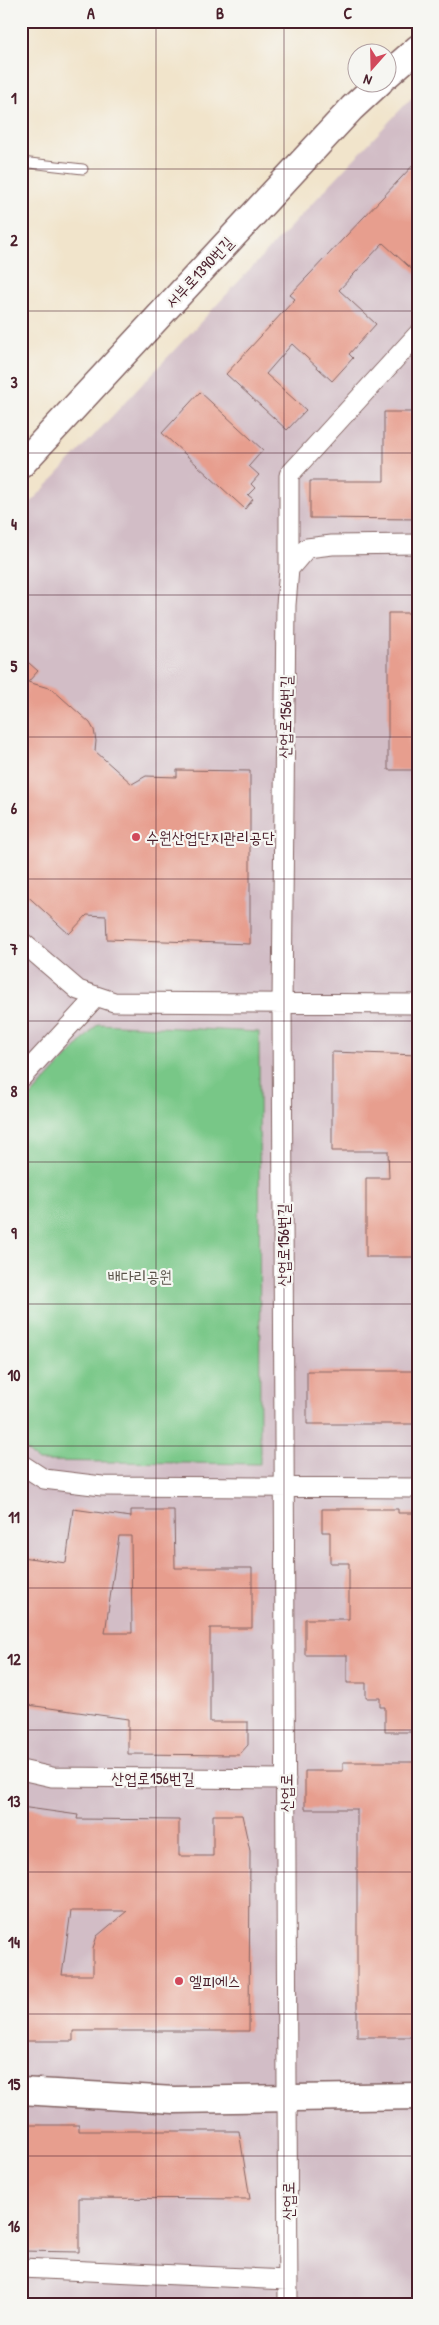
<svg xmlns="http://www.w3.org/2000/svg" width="439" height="2325" font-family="'Patrick Hand','Poor Story',sans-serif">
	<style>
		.industrial { fill: #d2bdc6 }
		.green { fill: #78c787; stroke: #617359 }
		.building { fill: #e79e8e; fill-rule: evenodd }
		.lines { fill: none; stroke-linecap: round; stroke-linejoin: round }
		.lane-casing { stroke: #846463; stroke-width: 11 }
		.street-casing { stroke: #846463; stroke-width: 21 }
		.secondary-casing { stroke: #846463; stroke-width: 29 }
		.lane { stroke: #fff; stroke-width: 9 }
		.street { stroke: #fff; stroke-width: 19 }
		.secondary { stroke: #fff; stroke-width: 26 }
		.grid { fill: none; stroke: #4a1f2b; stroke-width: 1; stroke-opacity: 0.55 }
		.poi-dot { fill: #d1495b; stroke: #f6f6f2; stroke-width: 2 }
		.labels { text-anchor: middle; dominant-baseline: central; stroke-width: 4.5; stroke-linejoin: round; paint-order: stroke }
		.street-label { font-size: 16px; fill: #4a1f2b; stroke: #f6f6f2 }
		.poi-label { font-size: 16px; fill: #4a1f2b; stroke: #f6f6f2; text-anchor: start }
		.park-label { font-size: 16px; fill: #585147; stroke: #f6f6f2 }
		.neatline { fill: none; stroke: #4a1f2b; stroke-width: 2 }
		.grid-label { font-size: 16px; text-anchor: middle; font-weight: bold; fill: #4a1f2b }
	</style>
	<rect width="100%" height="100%" fill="#f6f6f2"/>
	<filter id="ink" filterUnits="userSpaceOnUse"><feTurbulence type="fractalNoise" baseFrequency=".02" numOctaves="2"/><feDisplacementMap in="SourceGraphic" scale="10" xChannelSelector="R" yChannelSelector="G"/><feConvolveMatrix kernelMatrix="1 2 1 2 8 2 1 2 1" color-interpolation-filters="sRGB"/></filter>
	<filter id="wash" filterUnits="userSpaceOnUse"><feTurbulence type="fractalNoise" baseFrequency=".0096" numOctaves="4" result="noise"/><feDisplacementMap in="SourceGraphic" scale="20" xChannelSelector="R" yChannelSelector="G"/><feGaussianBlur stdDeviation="1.12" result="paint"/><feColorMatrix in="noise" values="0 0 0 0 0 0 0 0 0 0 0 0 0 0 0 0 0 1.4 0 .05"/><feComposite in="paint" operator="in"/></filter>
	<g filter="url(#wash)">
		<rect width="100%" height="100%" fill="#f1e4cb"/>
		<path class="industrial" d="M418,91V2304H21V513Z"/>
		<path class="green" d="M98,1024L259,1032L260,1464L38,1461L21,1446V1107Z"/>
		<g id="blocks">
			<path class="building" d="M418,160V275L383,243L339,290L376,324L349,354L353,358L332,381L292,344L266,374L306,410L287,430L226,374L295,299L290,295Z
				M200,392L263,450L249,466L259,475L251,484L255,488L248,495L253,499L245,509L162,433Z
				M384,412H418V519L310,518V481H384Z
				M388,613H418V770H388Z
				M21,656L38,671L28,682L52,689L90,723L94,730L96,741L95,751L132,784L146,776L177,777V770L250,771V944L107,939L106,916L87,915L69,934L21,890Z
				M332,1052L418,1055V1257H366V1178H389L388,1151H332Z
				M307,1371H418V1424H307Z
				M73,1509L131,1517V1510H174L175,1568H252V1628H210V1722H248V1745L239,1755L128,1754V1719L21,1704V1557L66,1563ZM119,1536H131L132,1633H105Z
				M322,1509H398V1513H418V1732H385V1707H380V1698H366V1683H347V1655H305V1619H349V1563H330V1532H322Z
				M343,1762H418V2037H357V1809H305V1771H343Z
				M21,1807L78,1815L77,1819L179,1820V1856H213V1815H242L250,1851L249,2031H73V2041H21ZM71,1911H127L97,1936L93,1948V1975H62Z
				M21,2125H79V2131H239L250,2199L79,2198V2252L21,2251Z"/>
		</g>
	</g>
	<g filter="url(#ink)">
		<use href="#blocks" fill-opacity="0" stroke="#846463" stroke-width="1"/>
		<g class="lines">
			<defs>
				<path id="lane" d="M21,162L83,169"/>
				<path id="street" d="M289,569V475L418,334
					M21,941L78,990L114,1002L418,1004
					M21,1078L96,997
					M21,1464L44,1479L102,1486L418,1488
					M21,1770L52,1777L286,1779
					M21,2268L288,2280
					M288,2304L282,1003L286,605L289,569L307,548L332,545L418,544"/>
				<path id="secondary" d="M386,76L418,48
					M21,465L352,108L380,82
					M21,2091L174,2100L418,2096"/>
			</defs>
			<use href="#lane" class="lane-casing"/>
			<use href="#street" class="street-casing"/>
			<use href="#secondary" class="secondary-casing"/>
			<use href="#lane" class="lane"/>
			<use href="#street" class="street"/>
			<use href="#secondary" class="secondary"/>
		</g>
	</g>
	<path class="grid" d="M156,21V2304M284,21V2304M21,169H418M21,311H418M21,453H418M21,595H418M21,737H418M21,879H418M21,1021H418M21,1162H418M21,1304H418M21,1446H418M21,1588H418M21,1730H418M21,1872H418M21,2014H418M21,2156H418"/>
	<g class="poi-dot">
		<circle cx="136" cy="837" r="5"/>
		<circle cx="179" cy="1981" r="5"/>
	</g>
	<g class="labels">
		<g class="street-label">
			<text transform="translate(199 272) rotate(-47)">서부로1390번길</text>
			<text transform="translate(285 717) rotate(-89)">산업로156번길</text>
			<text transform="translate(283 1245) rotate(-90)">산업로156번길</text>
			<text x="153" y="1778">산업로156번길</text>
			<text transform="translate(286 1793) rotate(-90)">산업로</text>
			<text transform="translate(288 2201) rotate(-90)">산업로</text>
		</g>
		<g class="poi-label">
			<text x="146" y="837">수원산업단지관리공단</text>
			<text x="189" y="1981">엘피에스</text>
		</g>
		<g class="park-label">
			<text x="140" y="1276">배다리공원</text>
		</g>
	</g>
	<rect width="439" height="2325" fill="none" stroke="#f6f6f2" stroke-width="55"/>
	<g transform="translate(372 68) rotate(200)"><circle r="24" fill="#f6f6f2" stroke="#b1a0a2"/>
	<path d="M0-4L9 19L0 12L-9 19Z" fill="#d1495b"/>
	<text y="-8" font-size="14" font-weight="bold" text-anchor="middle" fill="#4a1f2b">N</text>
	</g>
	<rect x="28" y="28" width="384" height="2270" class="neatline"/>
	<g class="grid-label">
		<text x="91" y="19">A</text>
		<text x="220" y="19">B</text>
		<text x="348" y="19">C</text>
		<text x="14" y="104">1</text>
		<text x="14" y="246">2</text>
		<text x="14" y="388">3</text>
		<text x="14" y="530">4</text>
		<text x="14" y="672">5</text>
		<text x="14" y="814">6</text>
		<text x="14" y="955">7</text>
		<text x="14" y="1097">8</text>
		<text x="14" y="1239">9</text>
		<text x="14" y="1381">10</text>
		<text x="14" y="1523">11</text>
		<text x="14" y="1665">12</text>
		<text x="14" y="1807">13</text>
		<text x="14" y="1948">14</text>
		<text x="14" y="2090">15</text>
		<text x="14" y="2232">16</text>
	</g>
</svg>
